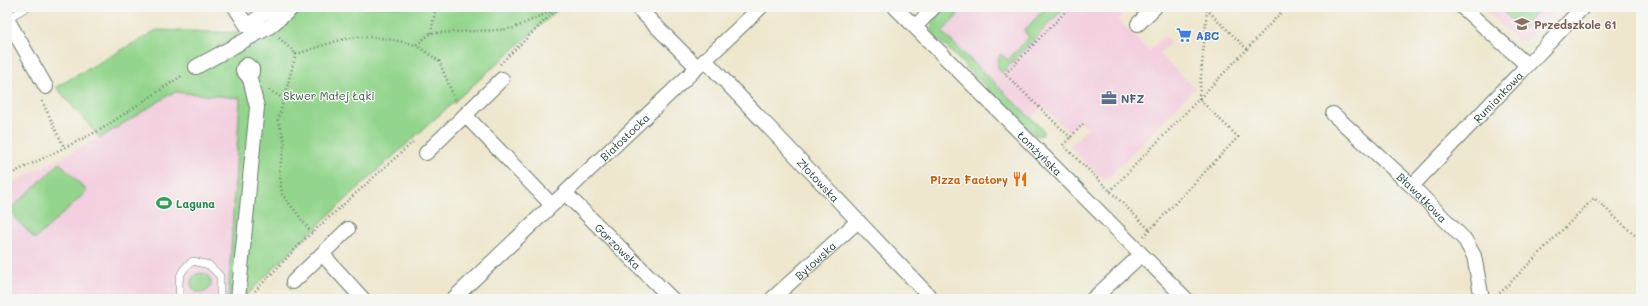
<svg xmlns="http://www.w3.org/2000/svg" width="1648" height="306" font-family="Mali,sans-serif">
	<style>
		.built { fill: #f3cfdf }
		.green { fill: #93d58c; stroke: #598960 }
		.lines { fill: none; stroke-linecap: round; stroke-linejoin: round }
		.lane-casing { stroke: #67786a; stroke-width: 8 }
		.street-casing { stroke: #67786a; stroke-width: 16 }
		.path { stroke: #67786a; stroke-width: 2.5; stroke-dasharray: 1 3; stroke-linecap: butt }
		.lane { stroke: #fff; stroke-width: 7 }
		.street { stroke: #fff; stroke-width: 14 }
		.labels { text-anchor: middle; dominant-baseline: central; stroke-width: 3; stroke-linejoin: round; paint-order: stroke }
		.education-label { font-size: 11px; font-weight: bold; fill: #785e54; stroke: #f6f6f2; text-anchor: start }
		.shop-label { font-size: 11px; font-weight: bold; fill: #366cbe; stroke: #f6f6f2; text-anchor: start }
		.park-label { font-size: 11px; fill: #365b46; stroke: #f6f6f2 }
		.street-label { font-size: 11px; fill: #1f3d34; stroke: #f6f6f2 }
		.service-label { font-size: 11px; font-weight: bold; fill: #4e5e75; stroke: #f6f6f2; text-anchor: start }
		.food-label { font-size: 11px; font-weight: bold; fill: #c56008; stroke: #f6f6f2; text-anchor: end }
		.leisure-label { font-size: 11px; font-weight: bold; fill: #27864d; stroke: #f6f6f2; text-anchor: start }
	</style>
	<rect width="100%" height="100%" fill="#f6f6f2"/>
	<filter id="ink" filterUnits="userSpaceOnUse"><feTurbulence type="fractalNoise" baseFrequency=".025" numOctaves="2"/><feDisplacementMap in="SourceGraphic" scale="8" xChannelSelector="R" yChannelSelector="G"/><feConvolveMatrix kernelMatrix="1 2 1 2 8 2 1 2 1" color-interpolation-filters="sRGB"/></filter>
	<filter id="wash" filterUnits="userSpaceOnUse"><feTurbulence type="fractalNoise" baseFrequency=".012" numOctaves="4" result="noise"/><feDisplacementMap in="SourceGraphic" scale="16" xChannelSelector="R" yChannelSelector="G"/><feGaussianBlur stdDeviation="0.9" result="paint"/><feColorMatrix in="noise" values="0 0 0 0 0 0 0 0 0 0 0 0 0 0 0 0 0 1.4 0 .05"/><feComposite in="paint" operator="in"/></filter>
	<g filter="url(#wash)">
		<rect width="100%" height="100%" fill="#eee7ce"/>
		<path class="built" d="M946,7H1130L1118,20L1149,51L1164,36L1171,42L1159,54L1195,88L1105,181L1069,147L1088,128L1080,121L1069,132L1043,107L1029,121L939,35Z
			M1483,7H1559L1527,40L1517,41Z
			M174,92L240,98L228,299H7V185L100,138Z"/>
		<path class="green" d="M281,7H561C454,103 344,196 243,299H228L240,98L174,92L100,138L56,87L157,30L249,33Z
			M946,7H949L958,15L942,32L1044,131L1042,135L1038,136L1032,133L935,36C926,23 937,16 946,7Z
			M1046,7H1065L1002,73C996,68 996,60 1001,54L1008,60L1029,37L1024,31Z
			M1498,7H1542L1521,29Z
			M60,163L87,191L35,239L8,211Z
			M191 283a10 10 0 1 1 20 0a10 10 0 1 1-20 0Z"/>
	</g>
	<g filter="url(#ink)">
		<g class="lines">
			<defs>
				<path id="lane" d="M7,19L27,7
					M180,299C178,281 177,272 193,261L209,265L220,276V299"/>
				<g id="street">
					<path d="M235,7L247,26L272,7"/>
					<path d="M637,7L697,67"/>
					<path id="s1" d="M895,7L1186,299"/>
					<path d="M1462,7L1527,65"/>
					<path d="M7,19L46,87"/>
					<path d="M1138,24L1155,7"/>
					<path d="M915,27L934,7"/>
					<path id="s2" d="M705,60L932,299"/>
					<path d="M196,67L269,27L293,7"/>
					<path id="s3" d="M1333,114L1412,186L1465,240L1474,256L1482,299"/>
					<path d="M465,115L552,205"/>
					<path d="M426,153L502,79"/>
					<path id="s4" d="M1412,186L1583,7"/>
					<path id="s5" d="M565,193L672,299"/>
					<path d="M322,254L363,299"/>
					<path d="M293,282L348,229"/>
					<path d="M238,299L257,107L250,79L243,70L244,67L247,65L252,69V72L247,75"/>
					<path id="s6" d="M453,299L761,7"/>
					<path id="s7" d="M772,299L858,221"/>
					<path d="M1093,299L1141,255"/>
				</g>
			</defs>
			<use href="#lane" class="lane-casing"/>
			<use href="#street" class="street-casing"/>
			<path class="path" d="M1070,7L1005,74L1071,138
				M1201,7L1207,10L1210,7
				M431,33L436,7
				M279,38L296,54
				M416,45L439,61L456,102
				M1247,49L1286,7
				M296,54C318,48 343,36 366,37C383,37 399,41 416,45L431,33L499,30L514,28L556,9
				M296,54L278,120L285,142L279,172L282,194L312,233
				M500,64L559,7
				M269,90L283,98
				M42,101L64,147
				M1083,124L1063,145L1150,230
				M7,176L100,130L183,75
				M1110,191L1199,99L1207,10
				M1144,236L1238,137L1199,99L1247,49L1204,7
				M255,291L305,239L413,142
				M1497,296L1594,198L1641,241"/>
			<use href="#lane" class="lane"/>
			<use href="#street" class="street"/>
		</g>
	</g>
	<defs>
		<symbol id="school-bare" viewBox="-9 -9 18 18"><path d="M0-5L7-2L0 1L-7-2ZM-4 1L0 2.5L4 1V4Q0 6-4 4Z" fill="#8d6e63" stroke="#f6f6f2" stroke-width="2.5" paint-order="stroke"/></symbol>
		<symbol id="supermarket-bare" viewBox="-9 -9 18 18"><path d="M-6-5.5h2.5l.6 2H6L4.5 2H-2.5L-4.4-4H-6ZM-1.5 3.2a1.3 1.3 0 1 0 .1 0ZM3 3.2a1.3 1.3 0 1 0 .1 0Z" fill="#3f7fe0" stroke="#f6f6f2" stroke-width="2.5" paint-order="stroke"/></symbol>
		<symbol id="office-bare" viewBox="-9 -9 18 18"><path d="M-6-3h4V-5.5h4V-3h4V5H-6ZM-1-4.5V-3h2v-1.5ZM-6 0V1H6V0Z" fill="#5c6f8a" stroke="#f6f6f2" stroke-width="2.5" paint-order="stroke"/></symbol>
		<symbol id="restaurant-bare" viewBox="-9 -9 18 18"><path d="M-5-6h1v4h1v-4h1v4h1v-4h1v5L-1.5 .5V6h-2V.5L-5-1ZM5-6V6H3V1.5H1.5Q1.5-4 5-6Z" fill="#e8710a" stroke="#f6f6f2" stroke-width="2.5" paint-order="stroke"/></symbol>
		<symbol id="stadium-bare" viewBox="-9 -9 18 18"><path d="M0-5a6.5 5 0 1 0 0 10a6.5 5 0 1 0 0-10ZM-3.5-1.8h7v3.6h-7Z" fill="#2e9e5b" stroke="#f6f6f2" stroke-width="2.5" paint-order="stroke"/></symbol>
	</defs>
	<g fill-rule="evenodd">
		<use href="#school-bare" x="1511" y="13" width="22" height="22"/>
		<use href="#supermarket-bare" x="1173" y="24" width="22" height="22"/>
		<use href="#office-bare" x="1098" y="87" width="22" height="22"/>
		<use href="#restaurant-bare" x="1009" y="168" width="22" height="22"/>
		<use href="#stadium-bare" x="153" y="192" width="22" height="22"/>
	</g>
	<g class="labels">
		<g class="education-label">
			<text x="1534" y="24">Przedszkole 61</text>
		</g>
		<g class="shop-label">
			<text x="1196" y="35">ABC</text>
		</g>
		<g class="park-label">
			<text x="329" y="95">Skwer Małej Łąki</text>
		</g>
		<g class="street-label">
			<text stroke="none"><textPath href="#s4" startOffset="124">Rumiankowa</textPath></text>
			<text stroke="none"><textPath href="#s6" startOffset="236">Białostocka</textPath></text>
			<text stroke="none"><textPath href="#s1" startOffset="206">Łomżyńska</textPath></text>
			<text stroke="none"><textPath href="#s2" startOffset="165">Złotowska</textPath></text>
			<text stroke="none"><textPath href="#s3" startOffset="122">Bławatkowa</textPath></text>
			<text stroke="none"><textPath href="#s5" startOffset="75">Gorzowska</textPath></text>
			<text stroke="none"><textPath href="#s7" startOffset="58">Bytowska</textPath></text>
		</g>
		<g class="service-label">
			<text x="1121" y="98">NFZ</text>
		</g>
		<g class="food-label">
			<text x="1008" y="179">Pizza Factory</text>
		</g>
		<g class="leisure-label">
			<text x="176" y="203">Laguna</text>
		</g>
	</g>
	<rect width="1648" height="306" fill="none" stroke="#f6f6f2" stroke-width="24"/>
</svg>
